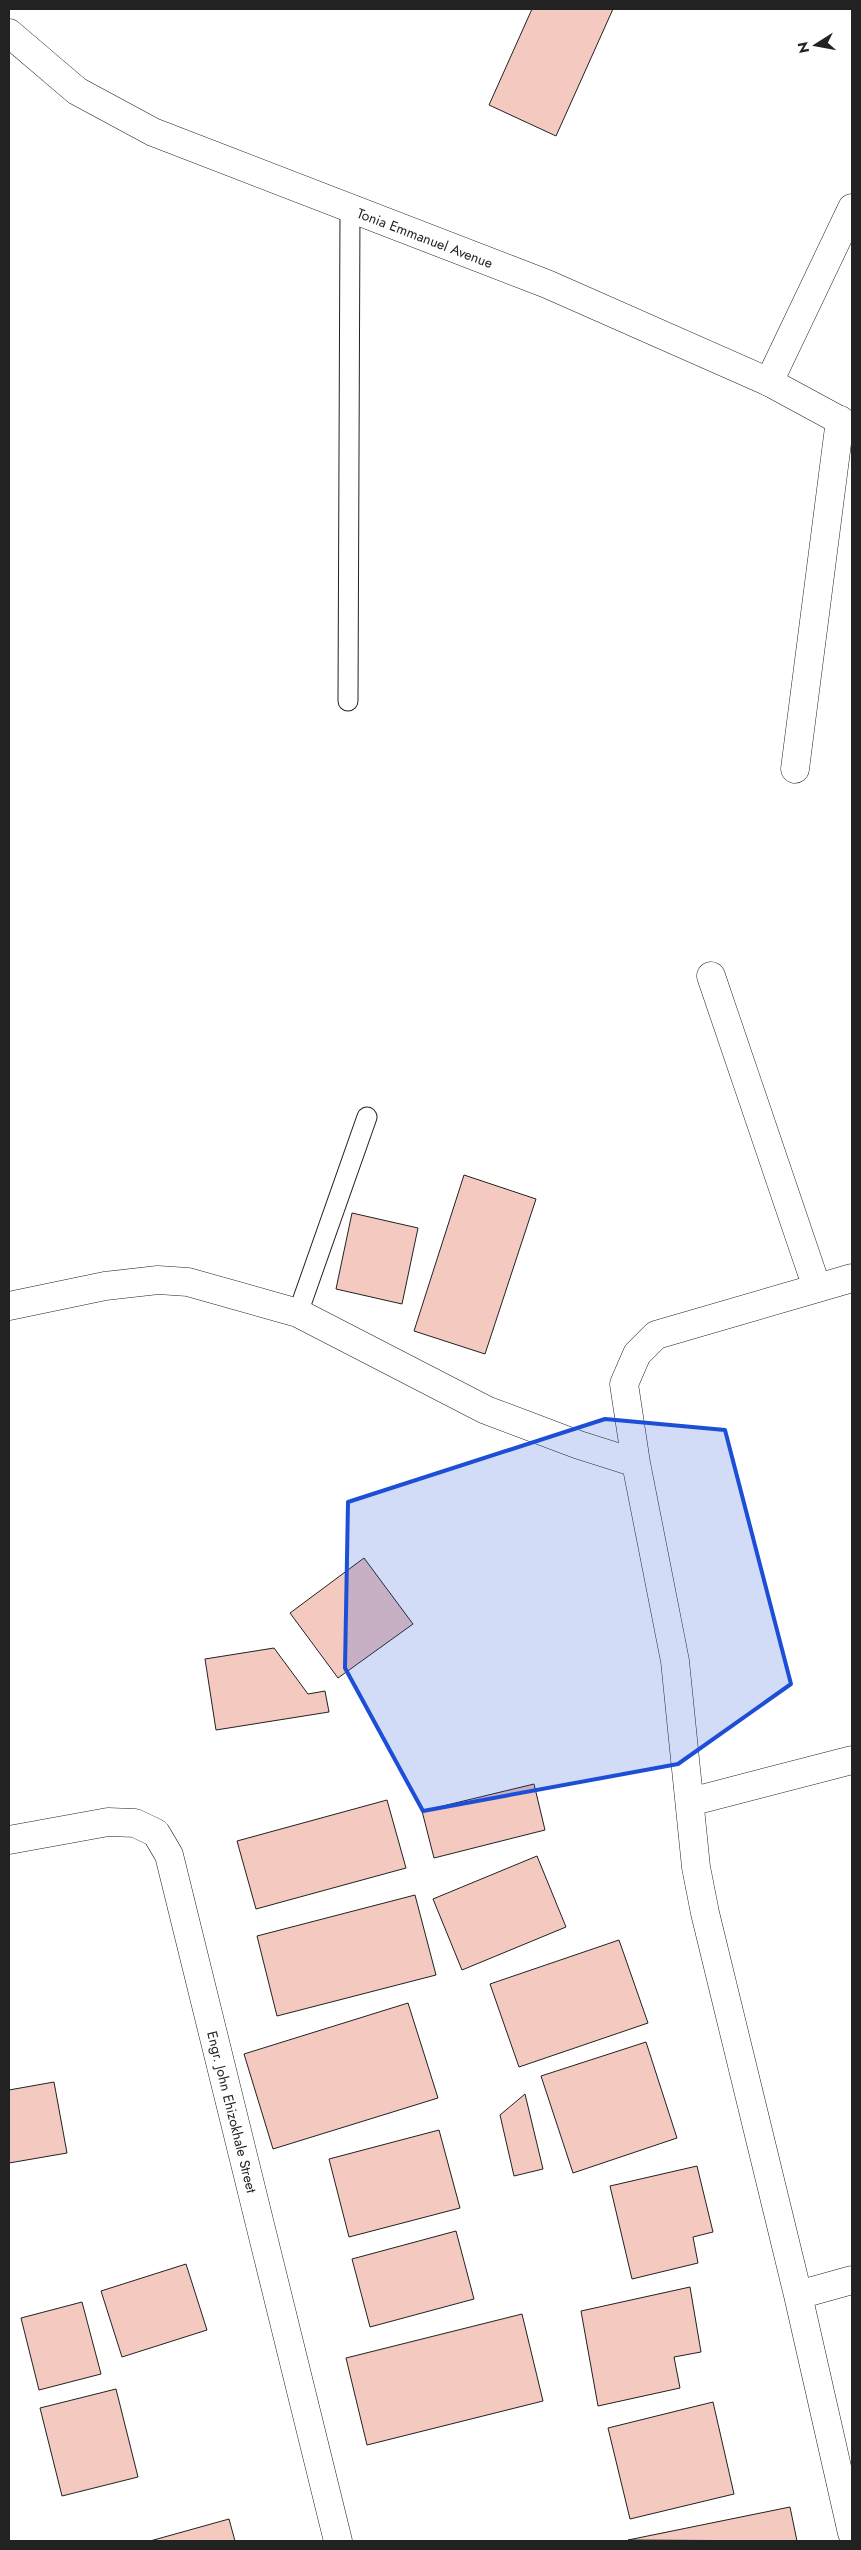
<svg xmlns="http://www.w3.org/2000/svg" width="861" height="2550" font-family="Jost,sans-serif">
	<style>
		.building { fill: #f3c9c0; stroke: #222 }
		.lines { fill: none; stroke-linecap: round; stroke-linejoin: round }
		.lane-casing { stroke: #222; stroke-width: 21 }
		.street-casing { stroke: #222; stroke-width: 29 }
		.secondary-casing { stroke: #222; stroke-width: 29 }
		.lane { stroke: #fff; stroke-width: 19 }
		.street { stroke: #fff; stroke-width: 28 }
		.secondary { stroke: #fff; stroke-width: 28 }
		.marked { fill: #1d4ed8; fill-opacity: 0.2; stroke: #1d4ed8; stroke-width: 4; stroke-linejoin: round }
		.labels { text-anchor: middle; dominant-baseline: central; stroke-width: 4; stroke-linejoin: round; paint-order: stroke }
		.street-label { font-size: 14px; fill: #222; stroke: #fff }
	</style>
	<rect width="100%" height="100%" fill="#fff"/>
	<path class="building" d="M532,9H613L556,136L489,105Z
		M464,1175L536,1199L485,1354L414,1331Z
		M352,1213L418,1228L402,1304L336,1289Z
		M364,1558L413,1624L338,1678L290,1613Z
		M274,1648L308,1694L325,1691L329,1712L216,1730L205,1659Z
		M534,1784L545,1830L434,1858L422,1811Z
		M387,1800L406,1868L256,1909L237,1841Z
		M537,1856L566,1927L462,1970L433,1899Z
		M415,1895L436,1975L277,2016L257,1936Z
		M619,1940L648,2023L519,2067L490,1984Z
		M408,2003L438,2098L273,2149L244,2054Z
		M646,2042L677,2138L573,2173L541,2076Z
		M54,2082L67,2153L9,2163V2090Z
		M525,2094L543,2169L514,2176L500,2115Z
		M439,2130L460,2208L349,2237L329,2159Z
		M697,2166L713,2232L693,2237L698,2263L632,2279L610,2186Z
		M456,2231L474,2299L370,2327L352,2259Z
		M186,2264L207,2330L122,2357L101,2291Z
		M690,2287L701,2352L674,2357L680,2388L598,2406L581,2311Z
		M82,2302L101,2374L39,2390L21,2318Z
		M522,2314L543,2401L367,2445L346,2358Z
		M116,2389L138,2477L62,2496L40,2408Z
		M713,2402L734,2494L630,2519L608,2428Z
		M790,2507L797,2541L628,2540Z
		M229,2519L235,2541H150Z"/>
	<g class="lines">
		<defs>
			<path id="lane" d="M348,701L350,210
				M298,1313L367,1117"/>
			<path id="street" d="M769,382L852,208
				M795,769L840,420
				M711,976L817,1288
				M9,1306L105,1286L158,1280L188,1282L298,1313L486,1410L579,1445L636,1463L675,1661L696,1867L705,1913L798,2295L852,2533
				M636,1463L624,1384L637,1354L656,1335L852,1278
				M690,1802L852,1760
				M9,1840L108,1822L135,1823L156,1833L169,1855L338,2541
				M798,2295L852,2280"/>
			<path id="secondary" d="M9,33L77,91L153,132L547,284L769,382L852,427"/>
		</defs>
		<use href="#lane" class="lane-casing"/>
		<use href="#street" class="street-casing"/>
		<use href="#secondary" class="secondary-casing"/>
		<use href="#lane" class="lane"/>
		<use href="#street" class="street"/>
		<use href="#secondary" class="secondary"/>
	</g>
	<path class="marked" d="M605,1419L725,1430L791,1684L678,1764L423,1811L345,1668L348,1502Z"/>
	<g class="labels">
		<g class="street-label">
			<text transform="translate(425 238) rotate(21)">Tonia Emmanuel Avenue</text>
			<text transform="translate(232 2112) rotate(76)">Engr. John Ehizokhale Street</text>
		</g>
	</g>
	<rect width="861" height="2550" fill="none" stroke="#222222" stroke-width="20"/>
	<g transform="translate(816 45) rotate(259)" stroke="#ffffff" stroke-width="4" paint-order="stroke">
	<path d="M0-4L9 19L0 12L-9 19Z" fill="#222222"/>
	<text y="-8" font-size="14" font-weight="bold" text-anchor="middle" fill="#222222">N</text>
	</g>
</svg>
